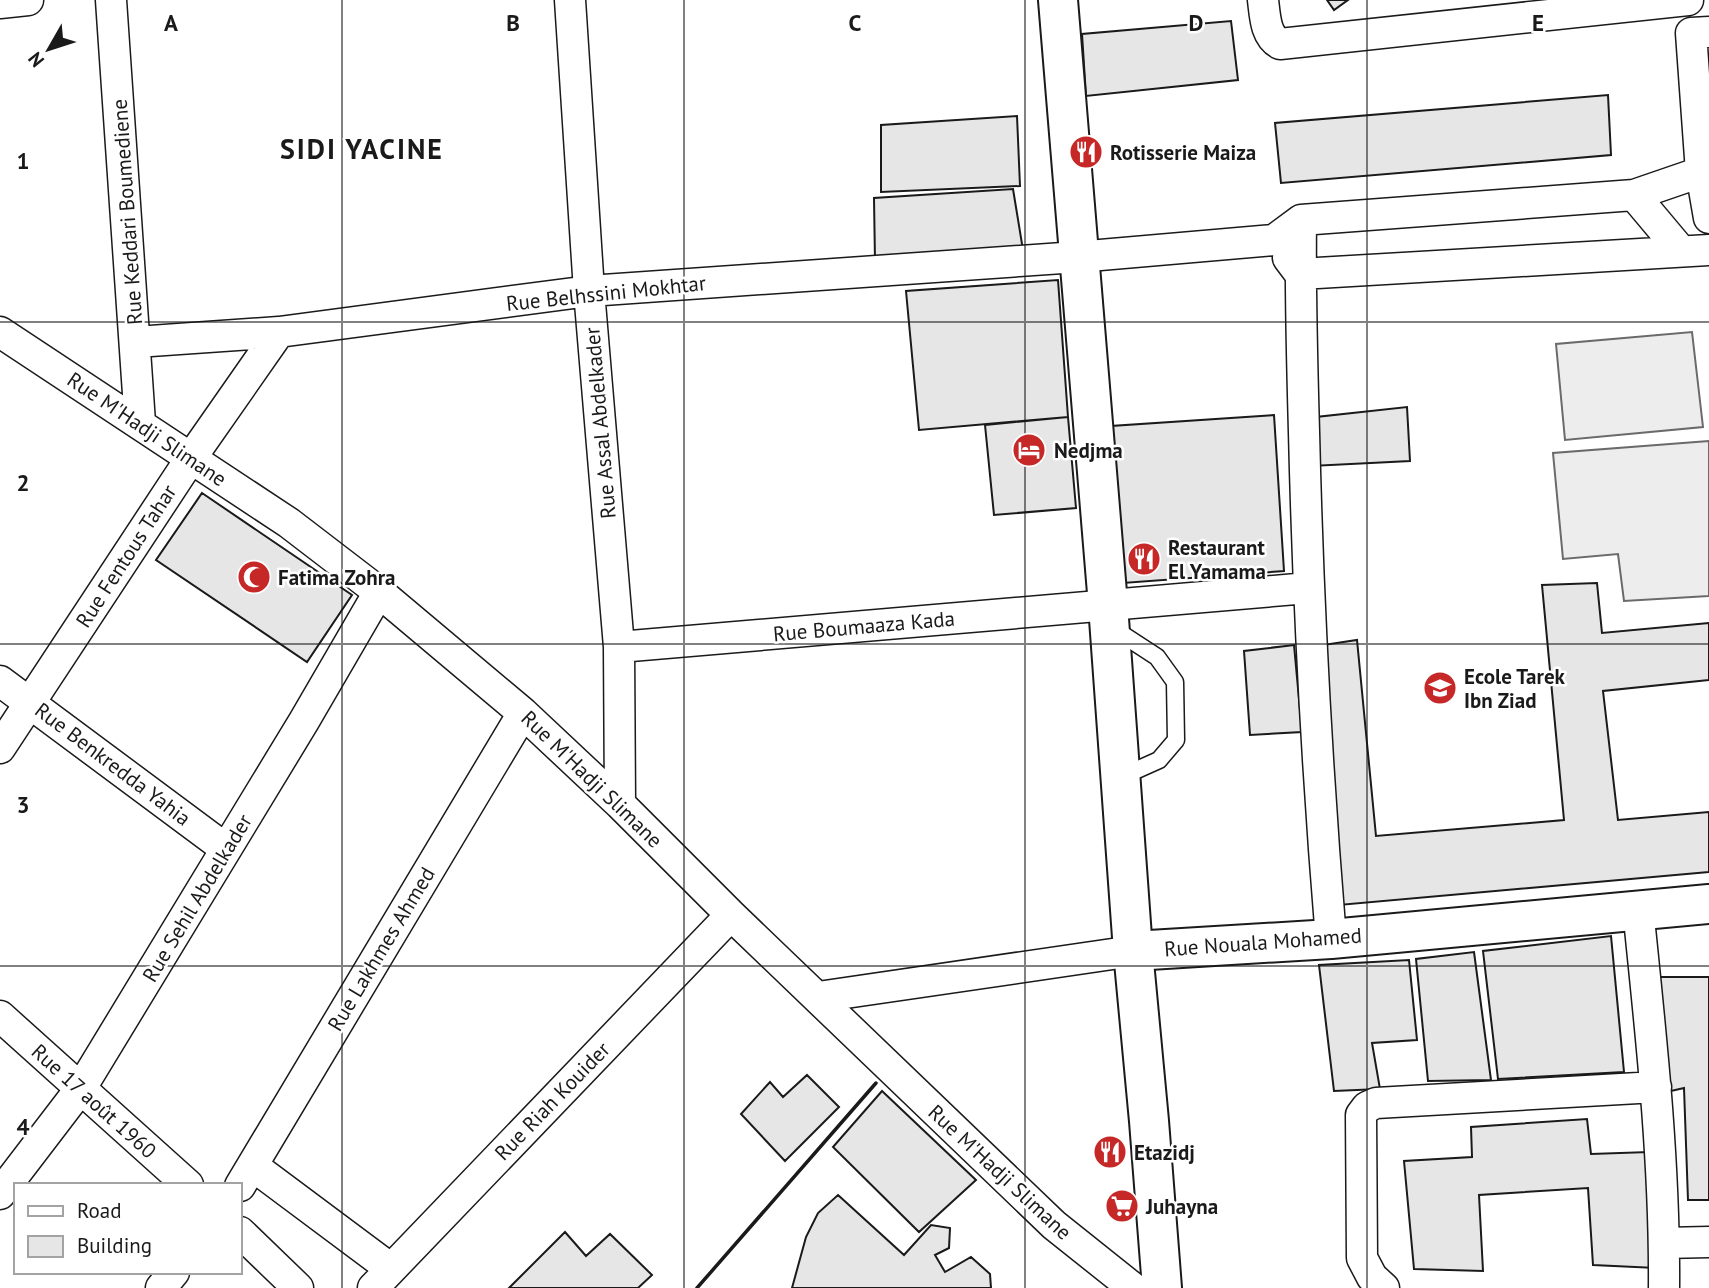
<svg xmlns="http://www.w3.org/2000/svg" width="1709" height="1288" font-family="'PT Sans',sans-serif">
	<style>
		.built { fill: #ededed; stroke: #6a6a6a; stroke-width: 2 }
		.building { fill: #e6e6e6; stroke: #1a1a1a; stroke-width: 2 }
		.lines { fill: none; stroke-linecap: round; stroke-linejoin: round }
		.service-casing { stroke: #1a1a1a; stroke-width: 19 }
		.minor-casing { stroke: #1a1a1a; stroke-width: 33 }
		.tertiary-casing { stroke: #1a1a1a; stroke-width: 42 }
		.primary-casing { stroke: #1a1a1a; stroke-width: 42 }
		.service { stroke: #fff; stroke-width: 16 }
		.minor { stroke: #fff; stroke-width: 30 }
		.tertiary { stroke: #fff; stroke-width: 38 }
		.primary { stroke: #fff; stroke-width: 38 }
		.wall { stroke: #1a1a1a; stroke-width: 3.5 }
		.grid { fill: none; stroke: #1a1a1a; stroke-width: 2; stroke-opacity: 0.55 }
		.labels { text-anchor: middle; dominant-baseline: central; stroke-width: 5; stroke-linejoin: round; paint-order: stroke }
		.poi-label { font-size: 21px; font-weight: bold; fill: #1a1a1a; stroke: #fff; text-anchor: start }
		.street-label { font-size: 21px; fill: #1a1a1a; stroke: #fff }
		.district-label { font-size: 28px; font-weight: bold; letter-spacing: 2px; fill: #1a1a1a; stroke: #fff }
		.grid-label { font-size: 23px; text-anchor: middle; font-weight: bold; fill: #1a1a1a; stroke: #fff; stroke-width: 5; stroke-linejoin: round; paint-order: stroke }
	</style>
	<rect width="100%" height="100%" fill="#fff"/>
	<path class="built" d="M1692,332L1703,427L1565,440L1556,344Z
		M1709,441V596L1624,601L1618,554L1563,559L1553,453Z"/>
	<path class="building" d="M1327,0H1348L1334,10Z
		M1231,21L1238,80L1086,96L1082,34Z
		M1608,95L1611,155L1281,183L1275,123Z
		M1017,116L1020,186L881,192V125Z
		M1013,189L1023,250L875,261L874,198Z
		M1058,280L1068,417L919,430L906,291Z
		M1407,407L1410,461L1311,466L1307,418Z
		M1274,415L1284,571L1123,583L1111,426Z
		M1068,417L1076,508L994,515L985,425Z
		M202,493L352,595L307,662L156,560Z
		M1597,583L1602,633L1709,623V680L1603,691L1618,820L1709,812V872L1339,905L1323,645L1357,640L1376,836L1564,820L1542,585Z
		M1294,645L1302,732L1250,735L1244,651Z
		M1611,936L1624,1072L1498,1079L1483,951Z
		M1474,952L1491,1080L1428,1081L1416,959Z
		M1409,960L1417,1040L1372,1043L1380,1089L1334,1091L1319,965Z
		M1656,977H1709V1200H1688L1684,1088L1662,1093Z
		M807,1075L839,1107L785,1161L741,1114L770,1082L783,1097Z
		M882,1091L976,1180L919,1232L833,1147Z
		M1587,1119L1591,1154L1649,1152L1656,1268L1593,1265L1588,1188L1479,1195L1483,1271L1414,1269L1404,1161L1472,1157L1471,1127Z
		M838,1195L904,1255L931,1225L950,1228L949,1248L935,1255L945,1272L971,1257L990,1274L991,1288H792L806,1237L818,1213Z
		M565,1232L586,1256L610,1234L652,1275L638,1288H509Z"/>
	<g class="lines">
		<defs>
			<path id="service" d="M1111,627L1157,657L1175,682L1176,740L1159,760L1121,777"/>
			<path id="minor" d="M111,0L140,423
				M570,0L589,291L619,647L620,804
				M1263,0C1265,15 1265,36 1280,44L1688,0
				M0,3L28,0
				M1709,32L1691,33L1701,172L1709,218
				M1634,195L1681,251
				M1301,220C1300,291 1302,361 1304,432C1308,601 1317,770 1331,939
				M1288,258L1300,274L1709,250
				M0,332L289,523L379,592L523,713L620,804L731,915L1054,1225L1133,1288
				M136,342L279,332L589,291L1077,257L1274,240L1301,220L1634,195L1701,172
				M619,647L1308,588
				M0,681L226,849
				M0,748L191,458L279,332
				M1638,909C1651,1035 1665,1161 1664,1288
				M818,997L1133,951
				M0,1016L188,1185
				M253,1166L391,1269
				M240,1186L523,713
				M0,1194L81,1088L304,721L379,592
				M240,1232L298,1288
				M1664,1243L1709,1242
				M161,1288L174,1272
				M373,1288L731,915
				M1384,1288L1372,1277L1362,1258L1361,1115L1367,1107L1376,1103L1656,1087"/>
			<path id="tertiary" d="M1133,951L1331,939L1709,904"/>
			<path id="primary" d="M1058,0L1108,605L1133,951L1149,1121L1162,1288"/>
		</defs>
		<use href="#service" class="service-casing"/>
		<use href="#minor" class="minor-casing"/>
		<use href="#tertiary" class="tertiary-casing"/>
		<use href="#primary" class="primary-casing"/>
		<use href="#service" class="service"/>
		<use href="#minor" class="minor"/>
		<use href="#tertiary" class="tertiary"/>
		<use href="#primary" class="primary"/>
		<path class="wall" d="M697,1288L876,1083"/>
	</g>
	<path class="grid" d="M342,0V1288M684,0V1288M1025,0V1288M1367,0V1288M0,322H1709M0,644H1709M0,966H1709"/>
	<defs>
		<symbol id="restaurant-disc" viewBox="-11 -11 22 22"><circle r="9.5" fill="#c62828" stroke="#fff"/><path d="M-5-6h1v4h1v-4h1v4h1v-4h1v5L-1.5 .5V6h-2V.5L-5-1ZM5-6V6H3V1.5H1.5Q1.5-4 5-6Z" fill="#fff"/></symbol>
		<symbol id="hotel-disc" viewBox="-11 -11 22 22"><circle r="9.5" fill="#c62828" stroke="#fff"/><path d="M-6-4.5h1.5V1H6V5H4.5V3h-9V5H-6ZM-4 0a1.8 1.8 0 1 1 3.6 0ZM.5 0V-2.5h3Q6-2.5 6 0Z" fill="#fff"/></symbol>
		<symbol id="mosque-disc" viewBox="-11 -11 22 22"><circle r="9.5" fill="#c62828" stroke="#fff"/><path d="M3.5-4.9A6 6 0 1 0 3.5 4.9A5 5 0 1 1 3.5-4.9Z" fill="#fff"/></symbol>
		<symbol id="school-disc" viewBox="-11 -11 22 22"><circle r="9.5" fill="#c62828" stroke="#fff"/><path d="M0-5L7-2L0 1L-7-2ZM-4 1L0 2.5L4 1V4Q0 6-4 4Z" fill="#fff"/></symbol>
		<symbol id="supermarket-disc" viewBox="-11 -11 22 22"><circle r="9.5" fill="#c62828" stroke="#fff"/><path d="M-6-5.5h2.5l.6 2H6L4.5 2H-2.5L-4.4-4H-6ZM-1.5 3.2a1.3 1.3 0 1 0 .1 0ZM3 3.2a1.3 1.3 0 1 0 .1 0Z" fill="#fff"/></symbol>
	</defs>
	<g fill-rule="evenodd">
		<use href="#restaurant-disc" x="1067" y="133" width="38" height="38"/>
		<use href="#hotel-disc" x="1010" y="431" width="38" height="38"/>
		<use href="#restaurant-disc" x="1125" y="540" width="38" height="38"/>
		<use href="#mosque-disc" x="235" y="558" width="38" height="38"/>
		<use href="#school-disc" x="1421" y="669" width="38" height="38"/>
		<use href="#restaurant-disc" x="1091" y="1133" width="38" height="38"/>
		<use href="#supermarket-disc" x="1103" y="1187" width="38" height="38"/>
	</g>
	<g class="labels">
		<g class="poi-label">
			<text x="1110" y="152">Rotisserie Maiza</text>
			<text x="1054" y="450">Nedjma</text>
			<text x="1168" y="547">Restaurant<tspan x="1168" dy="24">El Yamama</tspan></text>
			<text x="278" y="577">Fatima Zohra</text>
			<text x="1464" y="676">Ecole Tarek<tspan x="1464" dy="24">Ibn Ziad</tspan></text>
			<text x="1134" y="1152">Etazidj</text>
			<text x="1146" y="1206">Juhayna</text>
		</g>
		<g class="street-label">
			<text transform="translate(127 212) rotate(-94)">Rue Keddari Boumediene</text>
			<text transform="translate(606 293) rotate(-6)">Rue Belhssini Mokhtar</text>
			<text transform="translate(600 423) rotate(-95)">Rue Assal Abdelkader</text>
			<text transform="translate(147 429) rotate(34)">Rue M'Hadji Slimane</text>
			<text transform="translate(126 556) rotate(-57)">Rue Fentous Tahar</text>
			<text transform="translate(864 626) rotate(-5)">Rue Boumaaza Kada</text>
			<text transform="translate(113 764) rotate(37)">Rue Benkredda Yahia</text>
			<text transform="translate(592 779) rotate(44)">Rue M'Hadji Slimane</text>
			<text transform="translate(197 898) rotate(-59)">Rue Sehil Abdelkader</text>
			<text transform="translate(1263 942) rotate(-4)">Rue Nouala Mohamed</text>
			<text transform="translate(381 949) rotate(-59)">Rue Lakhmes Ahmed</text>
			<text transform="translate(94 1101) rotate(42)">Rue 17 août 1960</text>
			<text transform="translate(552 1101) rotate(-46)">Rue Riah Kouider</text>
			<text transform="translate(1000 1172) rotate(43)">Rue M'Hadji Slimane</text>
		</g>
		<g class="district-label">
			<text x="362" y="148">SIDI YACINE</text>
		</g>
	</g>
	<g class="grid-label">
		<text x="171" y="31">A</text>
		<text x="513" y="31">B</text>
		<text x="855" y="31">C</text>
		<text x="1196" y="31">D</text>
		<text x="1538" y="31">E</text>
		<text x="23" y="169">1</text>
		<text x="23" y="491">2</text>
		<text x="23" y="813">3</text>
		<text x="23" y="1135">4</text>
	</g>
	<rect x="14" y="1183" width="228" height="91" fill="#ffffff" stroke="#a3a3a3" stroke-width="2"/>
	<rect x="28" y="1206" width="35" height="10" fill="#ffffff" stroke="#a3a3a3" stroke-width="2"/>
	<text x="77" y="1218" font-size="21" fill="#1a1a1a">Road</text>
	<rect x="28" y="1236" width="35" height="21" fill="#e6e6e6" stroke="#a3a3a3" stroke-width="2"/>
	<text x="77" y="1253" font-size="21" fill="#1a1a1a">Building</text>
	<g transform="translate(49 49) rotate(231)" stroke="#ffffff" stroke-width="5" paint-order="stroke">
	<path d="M0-5L12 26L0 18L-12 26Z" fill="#1a1a1a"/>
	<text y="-10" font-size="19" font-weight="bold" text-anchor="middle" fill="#1a1a1a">N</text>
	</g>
</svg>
